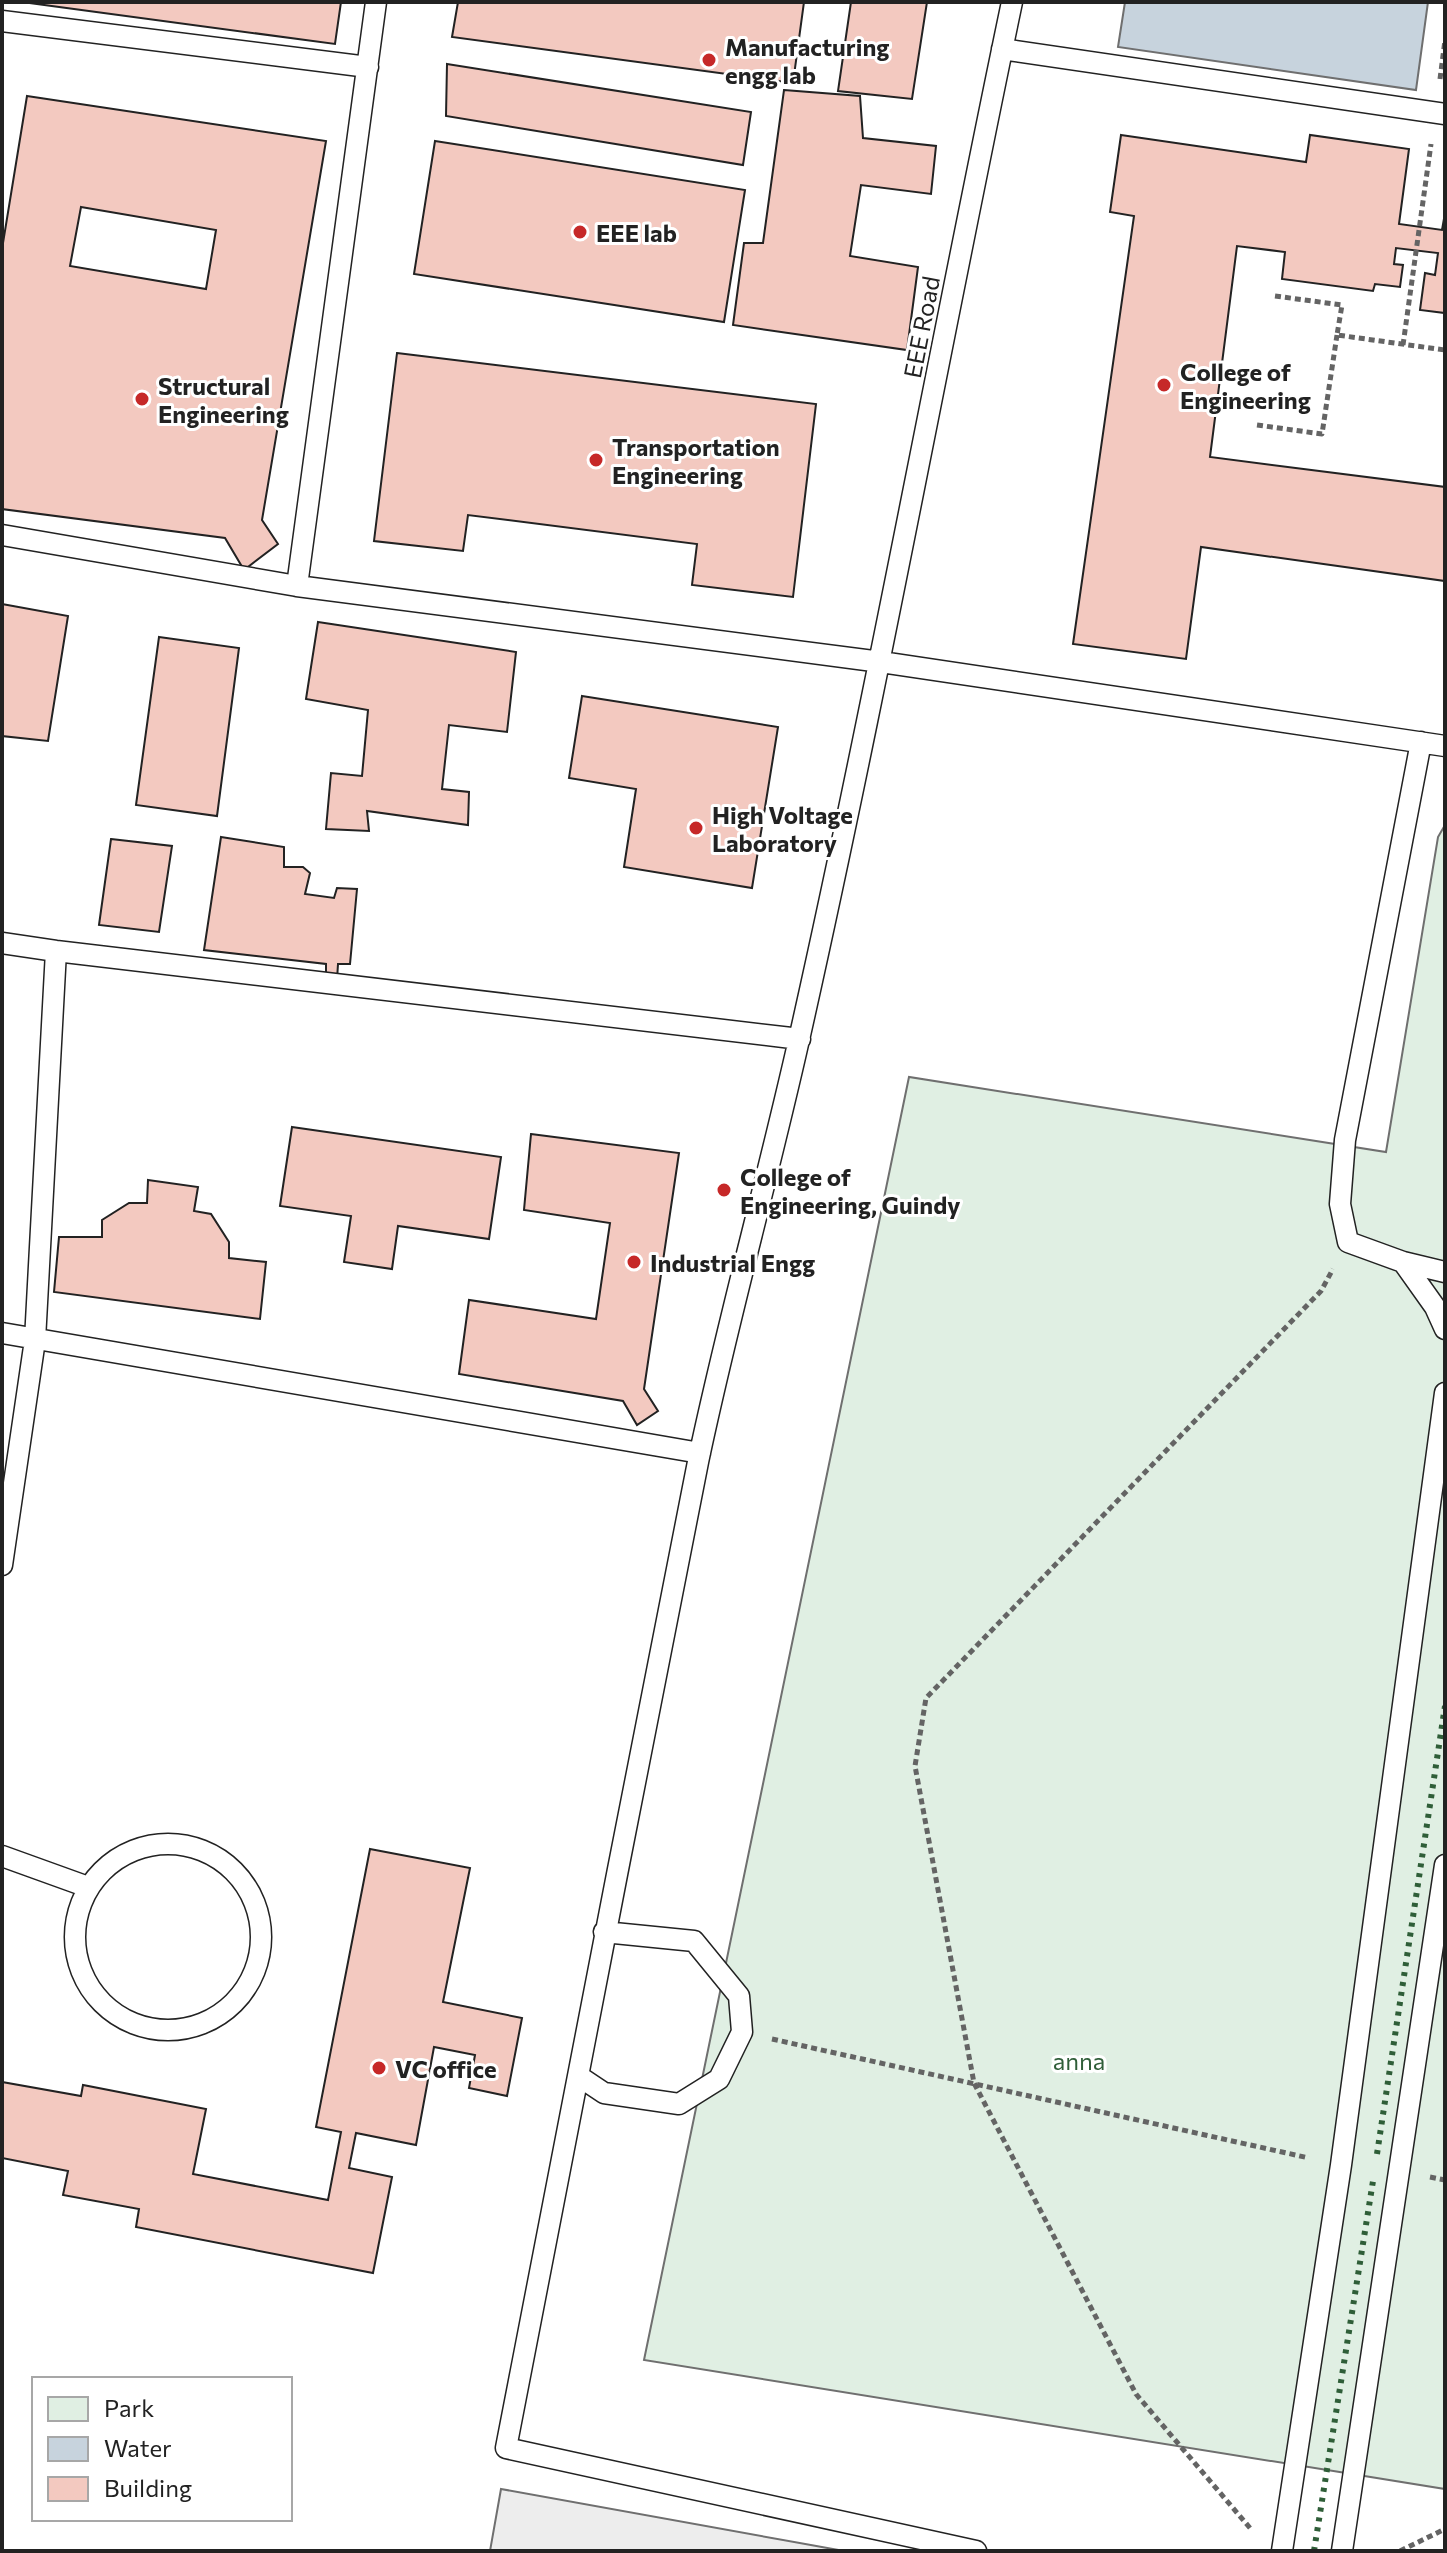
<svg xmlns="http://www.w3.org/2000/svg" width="1447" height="2553" font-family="Commissioner,sans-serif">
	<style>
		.green { fill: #e0efe3; stroke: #6f6f6f; stroke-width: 2 }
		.parking { fill: #ededed; stroke: #6f6f6f; stroke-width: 2 }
		.water { fill: #c7d3dd; stroke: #6f6f6f; stroke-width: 2 }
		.building { fill: #f3c9c0; stroke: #222; stroke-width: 2; fill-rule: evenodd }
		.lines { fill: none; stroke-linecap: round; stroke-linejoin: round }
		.service-casing { stroke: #222; stroke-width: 23 }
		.path { stroke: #646464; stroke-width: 5; stroke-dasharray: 6 4; stroke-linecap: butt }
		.service { stroke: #fff; stroke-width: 20 }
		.hedge { stroke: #2f5e38; stroke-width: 6; stroke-dasharray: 4 6; stroke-linecap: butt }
		.poi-dot { fill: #c62828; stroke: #fff; stroke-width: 3 }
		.labels { text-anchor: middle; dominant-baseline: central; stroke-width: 6; stroke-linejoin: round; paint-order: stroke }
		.poi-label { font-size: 24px; font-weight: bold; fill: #222; stroke: #fff; text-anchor: start }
		.street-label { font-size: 24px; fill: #222; stroke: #fff }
		.park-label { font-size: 24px; fill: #2f5e38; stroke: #fff }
	</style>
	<rect width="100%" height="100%" fill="#fff"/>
	<path class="green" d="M1445,825V2489L644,2360L909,1077L1386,1152L1438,837Z"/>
	<path class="parking" d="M501,2489L844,2551H490Z"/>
	<path class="water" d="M1125,2H1428L1416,90L1118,47Z"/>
	<path class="building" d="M22,2H341L335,44Z
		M458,2H804L793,83L452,37Z
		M851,2H927L912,99L838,91Z
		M447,64L751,112L743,165L446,116Z
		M784,90L860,96L863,138L936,146L931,194L861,185L850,256L918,267L907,350L733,325L744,243H763Z
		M27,96L326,141L262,520L278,544L244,570L225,538L2,509V249ZM81,207L216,230L206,289L70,266Z
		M1121,135L1306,162L1310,135L1409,149L1399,224L1442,230L1445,213V313L1420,310L1425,273L1435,275L1438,253L1396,248L1394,264L1403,265L1400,287L1375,284L1373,291L1282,279L1285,252L1237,246L1210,457L1445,487V581L1201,547L1186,659L1073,644L1134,216L1110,212Z
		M435,141L745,190L724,322L414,274Z
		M397,353L816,404L793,597L692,585L697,544L468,515L463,551L374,541Z
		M2,604L68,616L48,741L2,736Z
		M318,622L516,652L507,732L449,725L442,789L469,792L468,825L367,811L369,831L326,829L331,773L362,776L368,710L306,699Z
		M159,637L239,648L217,816L136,805Z
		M582,696L778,727L752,888L624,867L636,789L569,778Z
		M221,837L284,847V867H303L310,873L305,894L334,898L337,888L357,889L350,964H338L337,980H326V964L204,950Z
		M111,839L172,846L159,932L99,925Z
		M292,1127L501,1157L489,1239L398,1226L392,1269L344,1262L351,1216L280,1206Z
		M531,1134L679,1153L644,1389L658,1411L637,1425L623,1401L459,1374L469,1300L596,1319L610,1223L524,1210Z
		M148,1180L198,1187L194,1211L211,1214L229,1242V1258L266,1262L260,1319L54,1292L59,1237H102V1220L129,1203H147Z
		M370,1849L470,1868L443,2002L522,2018L507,2096L469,2088L475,2055L434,2047L416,2145L356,2133L349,2168L392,2177L373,2273L136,2227L139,2209L63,2195L68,2171L2,2158V2082L81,2096L83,2085L206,2109L193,2174L328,2200L341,2132L316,2127Z"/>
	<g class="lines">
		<defs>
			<path id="service" d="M2,21L368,67
				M1002,49L1445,114
				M2,535L297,586L881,662L1445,746
				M297,586L376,2
				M1421,742L1345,1140L1340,1204L1348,1242L1403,1262L1435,1307L1445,1329
				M2,943L56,951L800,1039
				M1403,1262L1445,1272
				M2,1333L700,1453
				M2,1565L35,1340L56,951
				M75 1937a93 93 0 1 1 186 0a93 93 0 1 1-186 0Z
				M2,1856L88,1887
				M580,2077L604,2093L679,2104L719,2079L742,2032L739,1996L694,1941L604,1932
				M976,2551L506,2448C572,2120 631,1790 698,1462C728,1319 768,1178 800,1035C877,692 940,346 1012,2
				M1282,2551L1341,2165L1445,1393
				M1342,2551L1445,1865"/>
		</defs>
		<use href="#service" class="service-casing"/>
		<path class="path" d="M1440,79L1445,40
			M1275,296L1342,305L1337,335L1445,350
			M1403,345L1431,144
			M1257,425L1322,434L1337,335
			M772,2039L1309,2158
			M1430,2177L1445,2180
			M1250,2528L1136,2394L974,2083L915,1766L926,1698L1321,1291L1333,1269
			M1400,2551L1445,2529"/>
		<use href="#service" class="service"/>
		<path class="hedge" d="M1377,2154L1445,1706
			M1314,2551L1373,2181"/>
	</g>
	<g class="poi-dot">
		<circle cx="709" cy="60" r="8"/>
		<circle cx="580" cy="232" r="8"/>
		<circle cx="1164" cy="385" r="8"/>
		<circle cx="142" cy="399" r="8"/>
		<circle cx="596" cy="460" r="8"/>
		<circle cx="696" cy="828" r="8"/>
		<circle cx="724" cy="1190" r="8"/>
		<circle cx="634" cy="1262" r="8"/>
		<circle cx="379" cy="2068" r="8"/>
	</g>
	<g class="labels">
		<g class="poi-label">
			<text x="725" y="46">Manufacturing<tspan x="725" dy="28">engg lab</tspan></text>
			<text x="596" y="232">EEE lab</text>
			<text x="1180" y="371">College of<tspan x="1180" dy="28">Engineering</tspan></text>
			<text x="158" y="385">Structural<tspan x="158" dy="28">Engineering</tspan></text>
			<text x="612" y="446">Transportation<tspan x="612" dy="28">Engineering</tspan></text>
			<text x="712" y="814">High Voltage<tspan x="712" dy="28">Laboratory</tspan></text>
			<text x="740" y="1176">College of<tspan x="740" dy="28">Engineering, Guindy</tspan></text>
			<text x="650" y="1262">Industrial Engg</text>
			<text x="395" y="2068">VC office</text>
		</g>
		<g class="street-label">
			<text transform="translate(921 327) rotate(-79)">EEE Road</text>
		</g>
		<g class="park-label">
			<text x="1079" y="2060">anna</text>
		</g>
	</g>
	<rect width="1447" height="2553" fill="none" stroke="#222222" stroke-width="8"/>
	<rect x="32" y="2377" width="260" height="144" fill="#ffffff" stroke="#a7a7a7" stroke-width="2"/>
	<rect x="48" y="2397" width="40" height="24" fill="#e0efe3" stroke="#a7a7a7" stroke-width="2"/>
	<text x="104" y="2417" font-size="24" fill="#222222">Park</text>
	<rect x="48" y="2437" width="40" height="24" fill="#c7d3dd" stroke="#a7a7a7" stroke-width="2"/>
	<text x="104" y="2457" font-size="24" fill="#222222">Water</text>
	<rect x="48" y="2477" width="40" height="24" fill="#f3c9c0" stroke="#a7a7a7" stroke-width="2"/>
	<text x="104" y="2497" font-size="24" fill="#222222">Building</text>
</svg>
